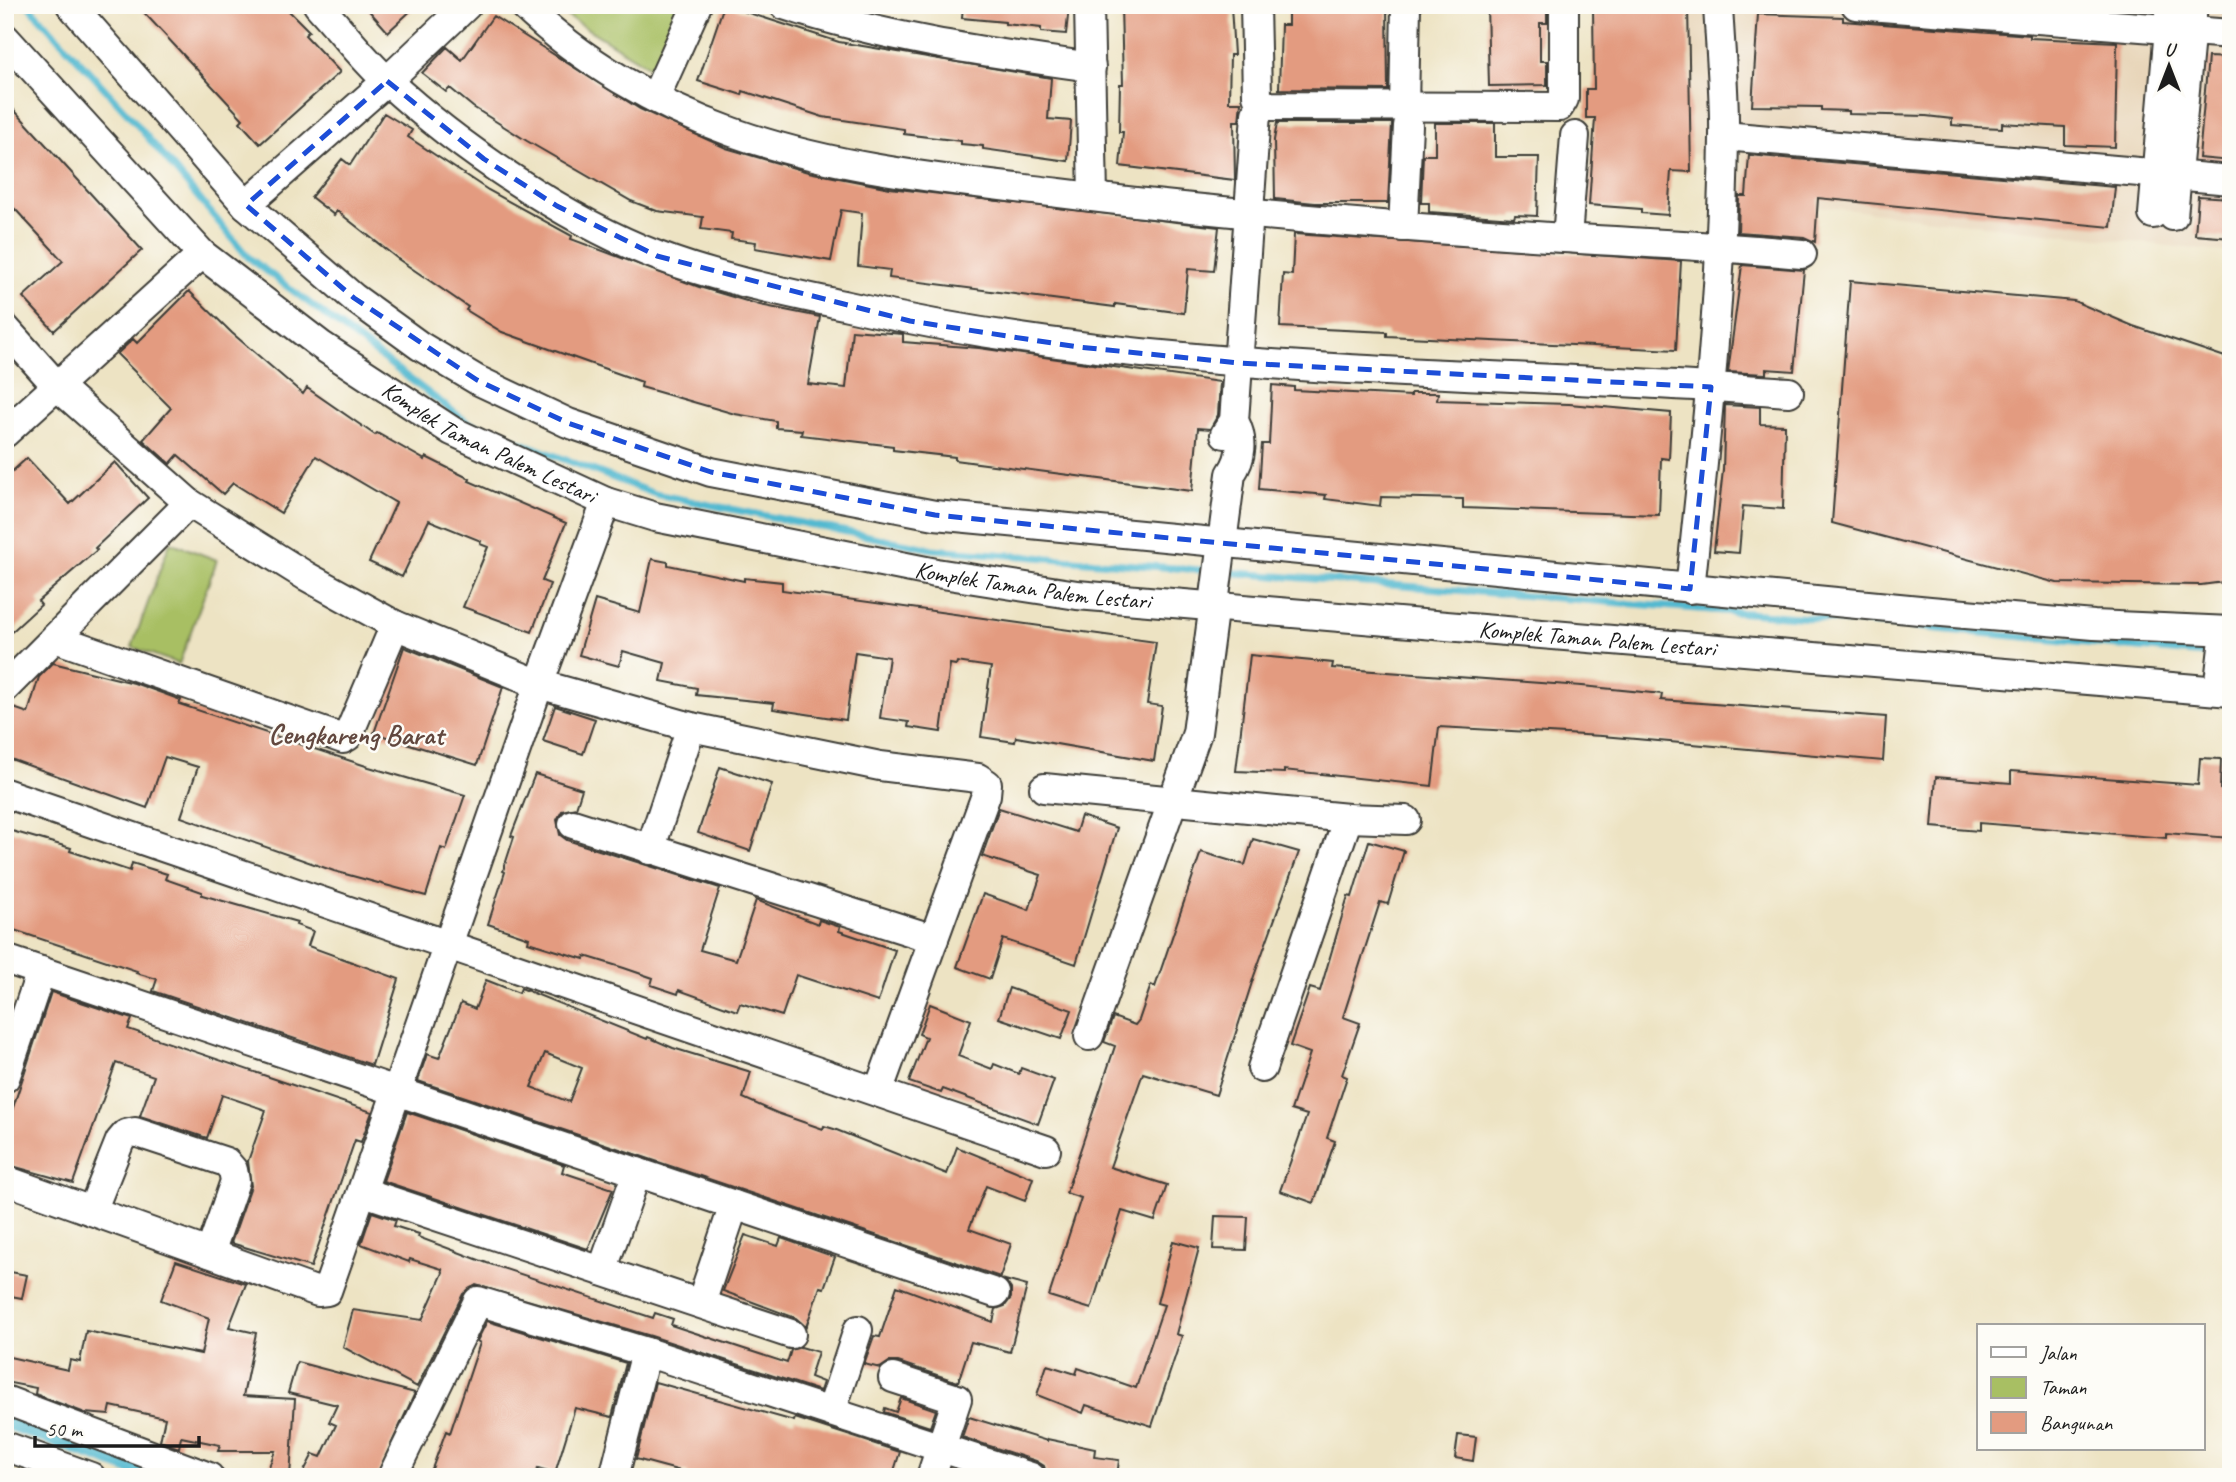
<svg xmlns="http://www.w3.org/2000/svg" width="2236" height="1482" font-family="Caveat,sans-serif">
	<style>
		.built { fill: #e7d4b7 }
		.green { fill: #a8bf63; stroke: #626e40; stroke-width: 2 }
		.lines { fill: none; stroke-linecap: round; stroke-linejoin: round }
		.stream { stroke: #52b9d0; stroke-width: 7 }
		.canal { stroke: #52b9d0; stroke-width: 23 }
		.building { fill: #e39b80; fill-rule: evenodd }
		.minor-casing { stroke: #3b3a35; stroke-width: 32 }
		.minor { stroke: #fff; stroke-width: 28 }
		.marked { fill: none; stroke: #1d4ed8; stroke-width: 5; stroke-dasharray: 14 9; stroke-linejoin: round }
		.labels { text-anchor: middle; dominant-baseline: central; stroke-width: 5; stroke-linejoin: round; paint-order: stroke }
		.street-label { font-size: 24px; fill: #1c1c1c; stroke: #fdfcf7 }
		.quarter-label { font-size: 28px; font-weight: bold; fill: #62483f; stroke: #fdfcf7 }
	</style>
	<rect width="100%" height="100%" fill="#fdfcf7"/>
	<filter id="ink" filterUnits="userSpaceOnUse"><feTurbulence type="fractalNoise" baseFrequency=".0143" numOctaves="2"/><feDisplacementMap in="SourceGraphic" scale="14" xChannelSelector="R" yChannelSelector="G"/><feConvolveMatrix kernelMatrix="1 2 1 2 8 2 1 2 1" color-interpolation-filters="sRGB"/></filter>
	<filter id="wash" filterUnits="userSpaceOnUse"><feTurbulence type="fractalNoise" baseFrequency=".00686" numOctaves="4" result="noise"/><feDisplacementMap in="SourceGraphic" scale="28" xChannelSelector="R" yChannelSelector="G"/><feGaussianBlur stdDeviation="1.57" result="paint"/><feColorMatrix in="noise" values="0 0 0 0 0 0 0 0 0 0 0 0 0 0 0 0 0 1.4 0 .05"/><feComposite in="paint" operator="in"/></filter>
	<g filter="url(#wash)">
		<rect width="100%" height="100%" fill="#ede3c3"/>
		<path class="built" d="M1636,5H2231V253L1739,197L1742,157L1641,151Z"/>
		<path class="green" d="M549,5H685L656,71Z
			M170,542L217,560L179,664L132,647Z"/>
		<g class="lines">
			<path class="stream" d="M28,5L129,115L248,257L467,422L655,494L933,549L1214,571
				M1225,572L1862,622L2215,655"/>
			<path class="canal" d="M5,1417L167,1477"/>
		</g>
		<g id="blocks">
			<path class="building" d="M137,5H283L309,31L305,35L340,72L260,144L240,122L243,119Z
				M364,5H417L388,32Z
				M724,5L839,42L1051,78L1048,119L1071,121L1068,161L983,149V146L961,144V141L904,134V129L823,117L743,91L742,95L698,81Z
				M963,5L1069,7L1066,34L1041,32V28L1005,24V22L962,18Z
				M1121,5L1231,6L1234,55H1230L1229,102H1241L1239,121H1234L1235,180L1120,166L1123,132H1119L1120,84H1123Z
				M1288,5H1387L1388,90L1279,89L1281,25H1288Z
				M1487,5H1547V23H1540V61H1547V85L1489,86Z
				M1593,5H1688L1691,172L1671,171L1668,215L1641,213V209L1589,205L1595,118H1586V89H1594Z
				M1758,14L1843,17V21L2030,35V38L2117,42L2115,147L2065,145V127L2002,123V128L1978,127L1952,125V119L1926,116L1849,114V111L1821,110V107L1752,106Z
				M493,16L640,109L726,148L808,172L890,188L1219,227L1214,271L1188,269L1184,313L1115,304V307L889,278L890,270L858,266L862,213L841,210L831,261L755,248L756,242L731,239L732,233L701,229L703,217L657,211L631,201L527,141L473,107L450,88L446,92L422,73L447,47L462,60Z
				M2208,57L2231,58V161L2199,158Z
				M5,100L142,250L54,331L23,297L63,261L15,209L5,218Z
				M384,113L412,130L408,137L488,190L572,236L571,239L699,287L760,305L820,317L808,384L846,388L852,330L903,334V342L979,348L1220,382L1218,415L1210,429L1198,428L1192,491L955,460V457L893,450V446L801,435L802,430L776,428V421L735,414L641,387L642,382L502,332L466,310L468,307L398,259L337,211L334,215L311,197L342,159L350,165Z
				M1277,123H1392L1388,203H1315L1275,199L1274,140Z
				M1435,123H1495V157H1539L1537,216L1515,215L1514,218L1429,212V203H1421L1423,155H1435Z
				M1749,155L2115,187L2111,227L1818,198L1815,242L1804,237L1738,232L1739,196H1746Z
				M2198,196L2231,198V238L2195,235Z
				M1294,234L1681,261L1676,350L1387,336V332L1280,327L1283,274L1292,275Z
				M1742,265L1804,270L1794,371L1766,369V374L1728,372Z
				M1850,281L2074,301L2133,326L2231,359V581L2201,585L2057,583L1832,523Z
				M189,291L232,333L303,394L307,388L375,435L377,433L425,460L426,457L470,479L469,481L566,523L542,581L550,584L532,632L463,607L488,547L480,544L481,541L429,520L402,577L369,562L396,503L316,456L281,513L233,483L223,494L178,455L170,464L143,440L171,408L117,354L133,339L137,343Z
				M1272,385L1294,387V390L1411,396V393H1438L1437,400L1569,404L1671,413L1669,459L1661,458L1659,515L1463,508V499L1381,497L1380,506L1325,499L1326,495L1259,489L1262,444H1269Z
				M1725,405L1760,407V424L1785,425L1783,509L1743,506L1739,553L1714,551L1723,470Z
				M27,458L70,504L115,462L148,498L95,548L97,550L38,601L41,605L5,638V478Z
				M652,559L668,562V565L744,581V578L782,582V590L1156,642L1147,704L1162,706L1154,761L1016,737L1015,742L981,737L991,667L957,662L956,665L950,664L941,732L908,727L909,722L880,718L889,657L855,652L846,720L773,709L774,703L696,695L697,688L661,681L665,663L623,651L619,666L579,655L595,600L640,613Z
				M404,647L503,687L477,765L374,733Z
				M1250,655L1333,663L1332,668L1582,686L1662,694L1661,700L1886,717L1883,761L1602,736L1439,727L1432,786L1284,770V773L1236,771Z
				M53,663L134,683L181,700L179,704L369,767L465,795L446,850L441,848L426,896L334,871L181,817L198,767L165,757L147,808L5,757V705L28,713L39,677Z
				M555,706L595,719L583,754L543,741Z
				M2200,758L2221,759L2220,789L2231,790V838L2166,833V838L1979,823V831L1932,827L1936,777L2011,783V771L2198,785Z
				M720,767L772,784L750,851L698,833Z
				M535,774L582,789L576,808L562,811L557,820L560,835L567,840L720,888L700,950L736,960L756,900L818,924L819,920L840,927L839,931L895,950L878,1002L796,975L782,1016L740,1003L737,1011L679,990L678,994L651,985L653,978L624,968L585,956L584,959L554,950L528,942L529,938L488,924L505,872L503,871L514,837L511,836Z
				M999,808L1076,832L1081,816L1117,828L1076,964L1003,939L990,979L957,967L983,894L1029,910L1041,875L982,856Z
				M5,829L71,848L70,851L130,871L132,863L167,874L165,879L202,892V895L297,922L296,925L313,931L308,946L399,979L372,1065L153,991L157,979L136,973L137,971L5,927Z
				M1253,839L1299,852L1254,976L1216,1095L1143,1073L1110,1167L1167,1185L1155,1221L1122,1211L1091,1309L1049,1296L1081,1198L1066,1193L1115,1046L1104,1042L1113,1017L1135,1025L1139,1020L1151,985L1155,987L1201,852L1245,865Z
				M1369,841L1404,851L1388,904L1380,902L1343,1017L1360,1023L1342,1075L1347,1077L1327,1138L1335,1141L1314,1203L1280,1191L1307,1115L1291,1110L1310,1053L1290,1046L1310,988L1320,991L1348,896L1352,897Z
				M486,980L519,993L521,988L647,1039L648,1037L673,1048L751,1072L743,1098L777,1113L823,1129L824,1126L834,1129L947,1174L957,1147L1033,1178L1025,1201L986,1186L969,1229L1011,1244L1000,1277L418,1081L427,1054L439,1058L461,1003L475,1009ZM545,1053L582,1068L569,1102L531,1087Z
				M1009,988L1072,1010L1061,1039L999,1018Z
				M51,992L132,1019L128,1029L372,1112L361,1142L355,1140L311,1267L231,1243L251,1186L248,1161L266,1110L222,1095L207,1138L140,1116L154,1076L116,1063L73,1183L5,1164V1132Z
				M930,1004L971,1020L958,1056L992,1069L994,1064L1019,1074L1021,1068L1054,1080L1038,1124L943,1089L941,1093L909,1082L926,1037L919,1034Z
				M407,1112L564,1165L562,1172L613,1189L588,1249L383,1181Z
				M372,1212L396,1220L394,1226L419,1234L418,1237L487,1263L653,1318L655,1313L673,1319L671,1325L787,1363L791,1350L801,1347L818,1352L810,1377L823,1382L820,1391L651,1336L476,1285L463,1294L417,1387L343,1347L353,1310L422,1320L443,1273L442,1269L410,1259L409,1262L361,1244Z
				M1215,1216L1248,1217L1246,1250L1213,1249Z
				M745,1235L778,1246L781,1238L835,1257L824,1288L820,1287L806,1327L796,1318L723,1291Z
				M1173,1241L1199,1248L1176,1334L1182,1336L1152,1426L1086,1405L1083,1413L1037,1395L1047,1365L1076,1374L1078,1368L1136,1388L1164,1305L1157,1303Z
				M176,1261L246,1284L229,1327L256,1333L243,1396L295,1399L290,1477H265L275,1451H218L220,1445L181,1437L179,1448L160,1441L165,1418L111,1406L109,1415L85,1413L35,1394L36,1388L5,1382V1356L68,1370L70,1360L80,1362L86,1331L201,1354L209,1318L161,1300Z
				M5,1271L27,1275L22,1298L5,1295Z
				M1005,1280L1027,1286L1010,1352L971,1342L958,1382L898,1362H889L880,1368L864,1364L874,1336L880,1337L897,1286L993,1322L996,1309L1005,1306L1011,1298V1289Z
				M487,1321L626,1363L612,1417L575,1408L555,1473L538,1468L536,1477H429L446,1431L450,1433L480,1343L477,1341Z
				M297,1362L415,1393L376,1477H301L313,1454L321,1457L336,1425L329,1422L337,1405L288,1393Z
				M655,1382L794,1421L795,1418L900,1452L892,1477H817L798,1470L796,1477H687L688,1473L636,1459Z
				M901,1398L936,1410L930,1427L884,1412L885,1408L896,1412Z
				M969,1417L1047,1441V1439L1095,1449L1094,1457L1119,1460L1117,1477H1047L1044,1466L1036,1461L962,1437Z
				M1458,1435L1476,1437L1473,1461L1455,1458Z"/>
		</g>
	</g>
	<g filter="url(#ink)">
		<use href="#blocks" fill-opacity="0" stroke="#3b3a35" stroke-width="2"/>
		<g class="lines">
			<defs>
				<g id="minor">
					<path d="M71,5L246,205L354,298L420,346L477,380L568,423L711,472L935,515L1930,611L2094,625L2231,631"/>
					<path d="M318,5C341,30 362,58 387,81C458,147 567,221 658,256C718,279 785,292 848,306C1157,377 1475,369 1789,392"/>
					<path d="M523,5C581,61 656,105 732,132C835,169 950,180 1059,193C1226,214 1394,227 1563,238C1643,243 1723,246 1802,254"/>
					<path d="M784,5C884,38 986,52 1091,67"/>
					<path d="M1089,5L1093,197"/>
					<path d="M1255,5L1257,95L1260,103L1270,106L1559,107L1564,99V5"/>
					<path d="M1856,5L2231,34"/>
					<path id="s1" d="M5,38L202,254L322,346L452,431L606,502L655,517L936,573L1077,595L2231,692"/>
					<path d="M655,98L697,5"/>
					<path d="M1404,108L1406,5"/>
					<path d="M1724,136L2231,180"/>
					<path d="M246,205L387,81L467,5"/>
					<path d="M2153,214L2171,5"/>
					<path d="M2173,216L2193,5"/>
					<path d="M1403,227L1408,126"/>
					<path d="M1567,238L1575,136"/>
					<path d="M5,328L56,385L189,503L306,576L395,625L539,684L691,727L880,766L978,778L987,784L986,795L878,1092"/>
					<path d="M5,433L202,254"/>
					<path d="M1225,434L1234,421L1256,114"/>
					<path d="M1690,589C1706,439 1722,289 1724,138C1725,94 1720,49 1718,5"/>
					<path d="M55,638L343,739L348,736L395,625"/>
					<path d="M5,688L189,503"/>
					<path d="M2218,690L2225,631"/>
					<path d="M1044,788L1348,818L1406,820"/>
					<path d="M5,793L1046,1150"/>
					<path d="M573,824L934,939"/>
					<path d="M650,850L691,727"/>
					<path d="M5,959L995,1293"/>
					<path d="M1089,1036L1197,733L1231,474C1242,458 1244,439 1234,421"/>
					<path d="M1262,1068L1348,818"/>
					<path d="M5,1078L41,971"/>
					<path d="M5,1180L318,1292L327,1291L539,684L606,502"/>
					<path d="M364,1192L791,1334"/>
					<path d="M92,1211L120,1141L126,1134L135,1132L226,1162L233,1170L235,1181L210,1253"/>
					<path d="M602,1271L637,1172"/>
					<path d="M701,1303L734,1205"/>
					<path d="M893,1378L957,1399L931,1477"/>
					<path d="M5,1400L209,1477"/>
					<path d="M831,1412L858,1330"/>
					<path d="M5,1446L91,1477"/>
					<path d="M392,1477L478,1301L646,1352L1031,1477"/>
					<path d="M614,1477L646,1352"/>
				</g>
			</defs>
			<use href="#minor" class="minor-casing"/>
			<use href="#minor" class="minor"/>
		</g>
	</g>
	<path class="marked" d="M387,81L484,159L557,206L657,256L910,321L1078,347L1239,363L1711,387L1690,589L935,515L711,472L568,423L477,380L354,298L246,205Z"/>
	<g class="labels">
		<g class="street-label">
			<text stroke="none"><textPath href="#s1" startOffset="637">Komplek Taman Palem Lestari</textPath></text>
			<text stroke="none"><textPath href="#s1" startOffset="1204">Komplek Taman Palem Lestari</textPath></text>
			<text stroke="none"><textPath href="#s1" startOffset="1771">Komplek Taman Palem Lestari</textPath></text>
		</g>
		<g class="quarter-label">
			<text x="356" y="734">Cengkareng Barat</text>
		</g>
	</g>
	<rect width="2236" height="1482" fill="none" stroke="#fdfcf7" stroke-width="28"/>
	<rect x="1977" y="1324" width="228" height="126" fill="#fdfcf7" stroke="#a3a29f" stroke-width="2"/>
	<rect x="1991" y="1347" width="35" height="10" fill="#ffffff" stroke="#a3a29f" stroke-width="2"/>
	<text x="2040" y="1360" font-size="21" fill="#1c1c1c">Jalan</text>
	<rect x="1991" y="1377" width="35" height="21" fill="#a8bf63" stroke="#a3a29f" stroke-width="2"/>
	<text x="2040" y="1394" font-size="21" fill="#1c1c1c">Taman</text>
	<rect x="1991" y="1412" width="35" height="21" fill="#e39b80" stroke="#a3a29f" stroke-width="2"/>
	<text x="2040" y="1430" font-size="21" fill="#1c1c1c">Bangunan</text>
	<g transform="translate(2169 66)" stroke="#fdfcf7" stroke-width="5" paint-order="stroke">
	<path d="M0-5L12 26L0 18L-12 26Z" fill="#1c1c1c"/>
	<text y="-10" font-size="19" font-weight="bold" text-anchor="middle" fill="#1c1c1c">U</text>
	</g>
	<path d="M35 1436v10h164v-10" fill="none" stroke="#1c1c1c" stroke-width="3.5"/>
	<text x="46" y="1436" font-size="21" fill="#1c1c1c" stroke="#fdfcf7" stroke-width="5" paint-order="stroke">50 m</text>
</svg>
